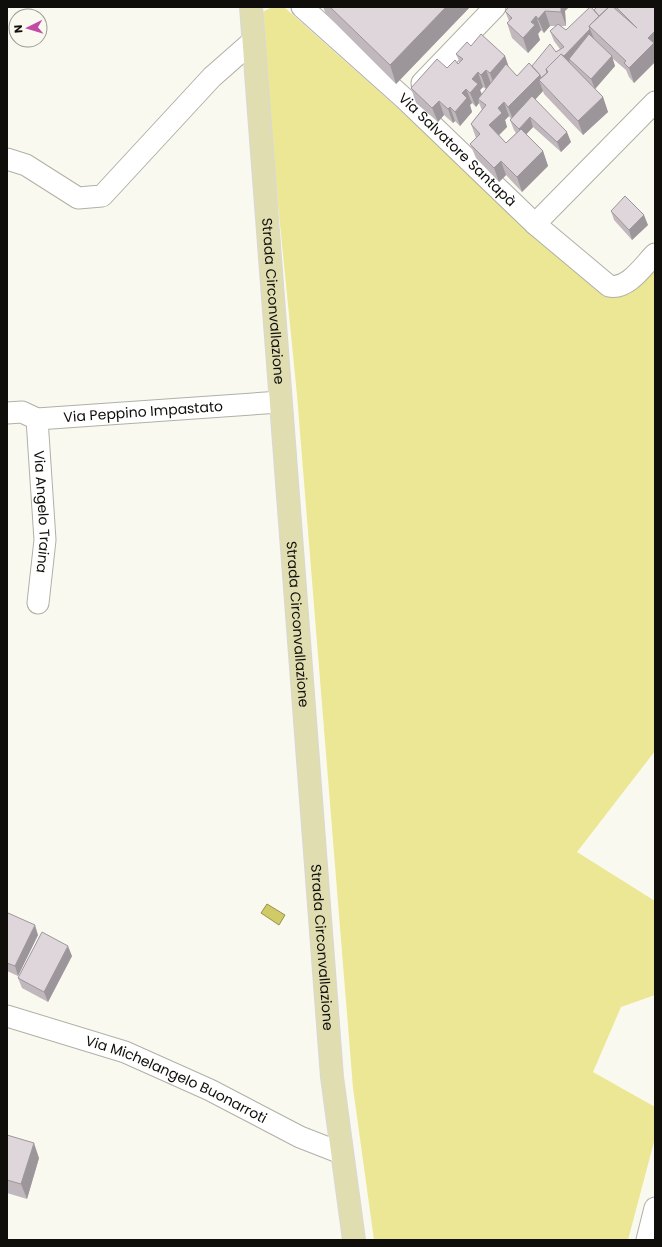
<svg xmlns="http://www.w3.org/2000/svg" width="662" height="1247" font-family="Poppins,sans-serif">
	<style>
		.green { fill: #ece794 }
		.water { fill: #d0ca67; stroke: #96924b }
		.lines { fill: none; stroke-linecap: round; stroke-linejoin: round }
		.minor-casing { stroke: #b0b0a7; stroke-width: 23 }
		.major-casing { stroke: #d9d8d8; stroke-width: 24 }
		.minor { stroke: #fff; stroke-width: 21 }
		.major { stroke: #e0ddb0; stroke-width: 22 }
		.wall { fill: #c0b8bd; fill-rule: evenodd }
		.shaded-wall { fill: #9c969a }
		.building { fill: #dfd6dc; stroke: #9c969a }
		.labels { text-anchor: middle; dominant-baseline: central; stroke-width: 3; stroke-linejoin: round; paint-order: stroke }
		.street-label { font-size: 14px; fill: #0f0e0b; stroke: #faf9f0 }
	</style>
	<rect width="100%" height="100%" fill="#faf9f0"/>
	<path class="green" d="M272,7H284L572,263L616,295L630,294L655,269V751L577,852L655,901V995L621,1007L593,1072L655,1107V1138L628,1240H374L353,1088L297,395L259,14Z"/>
	<path class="water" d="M267,904L285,915L279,925L261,913Z"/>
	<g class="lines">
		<defs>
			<g id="minor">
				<path id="s1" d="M302,7L406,100L535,224L609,286C628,290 643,266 655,254"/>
				<path d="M422,83L495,7"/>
				<path d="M7,159L26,165L78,198L102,196L212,77L253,41"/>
				<path d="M535,224L655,102"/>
				<path id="s2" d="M7,413L22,412L37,419L280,402"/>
				<path id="s3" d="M37,419L45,540L38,603"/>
				<path id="s4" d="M7,1016L125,1052L210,1090L300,1137L341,1153"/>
				<path d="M647,1240L655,1208"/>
			</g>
			<g id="major">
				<path id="s5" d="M251,7L332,1077L354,1240"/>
			</g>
		</defs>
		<use href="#minor" class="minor-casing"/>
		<use href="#major" class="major-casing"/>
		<use href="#minor" class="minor"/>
		<use href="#major" class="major"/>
	</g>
	<path class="wall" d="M323,7H470L396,84L326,14Z
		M509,7H569L565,11L566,26H560L566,30L594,10L597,7H655V62L634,83L629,77L626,70L612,58L615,66L595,89L603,97L608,112L583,135L544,94L543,91L535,100L571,142L561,152L533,127L526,134L543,151L548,166L522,192L506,175L499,182L476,158L470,144L476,138L471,124L482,110L479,103L476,107L472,103L470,105L472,112L460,126L455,121L453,123L444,115L438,122L416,103L411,88L447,68L458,64L460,63L456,54L471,46L505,56L509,68L517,76L532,66L560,49L554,41L550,31L556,26H550L544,33L541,30L538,34L540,40L528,53L512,38L507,23L509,21L505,11ZM483,87L486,89L482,94L480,90ZM509,116L511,119L510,120L514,130L516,133L506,143L499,135L507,127L505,120Z
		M611,211L648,225L632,240L614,220Z
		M7,915L38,935L18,976L7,971Z
		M72,956L48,1002L22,988L18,978Z
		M7,1135L39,1158L27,1199L7,1193Z"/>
	<path class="shaded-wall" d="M446,7H470L396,84L390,65Z
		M561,7H569L565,11L566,26L561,12Z
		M545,11L550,26L544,33L538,19Z
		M536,16L541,30L538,34L540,40L528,53L523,38L531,22Z
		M590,29L594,39L569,59L570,63L548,72Z
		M655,31V62L634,83L629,68L648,38Z
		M505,56L510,71L495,88L490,73Z
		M612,56L615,66L595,89L591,79Z
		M486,70L491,84L486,89L481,75Z
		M478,72L483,87L480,90L483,98L478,99L479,103L476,107L470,93L472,79Z
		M540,75L542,79L539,80L543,91L514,122L508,107Z
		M466,89L472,103L470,105L472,112L460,126L455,112L462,93Z
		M603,97L608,112L583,135L578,121Z
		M439,101L444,115L438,122L432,108Z
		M504,102L509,116L505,120L507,127L494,140L489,125L498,108Z
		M450,107L455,121L453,123L448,109Z
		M530,117L533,127L522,139L519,129Z
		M567,132L571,142L561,152L557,142Z
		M543,151L548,166L522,192L517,177Z
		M501,161L506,175L499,182L494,168Z
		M644,215L648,225L632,240L629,230Z
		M35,925L38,935L18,976L15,966Z
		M68,946L72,956L48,1002L44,992Z
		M34,1143L39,1158L27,1199L21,1184Z"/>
	<path class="building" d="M330,7H446L390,65Z
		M509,7H561V12L545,11L538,19L536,16L531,22L535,25L523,38L507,23L512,18L505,11Z
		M590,7H591L599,16L589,26L590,29L564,56L561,54L546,69L547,73L541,78L540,75L532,66L550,44L556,52L564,47L550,31L558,24L566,30Z
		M597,7H609L599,16L594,10Z
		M609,7H613L637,28L616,7H655V31L648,38L654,43L629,68L624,63L626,61L589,26Z
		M481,34L505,56L490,73L486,70L481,75L478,72L472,79L478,84L470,93L466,89L462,93L467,98L455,112L450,107L448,109L439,101L432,108L411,88L437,59L447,68L455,60L458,64L463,59L456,54L467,42L471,46Z
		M589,34L612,56L591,79L569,59Z
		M561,54L603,97L578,121L539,80L548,72L546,69Z
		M529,63L540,75L508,107L504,102L498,108L502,113L489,125L506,143L521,129L543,151L517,177L501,161L494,168L470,144L480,134L471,124L486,105L478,99L506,64L517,76Z
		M532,96L567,132L557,142L530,117L519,129L510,120Z
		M625,196L644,215L629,230L611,211Z
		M8,913L35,925L15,966L7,963V915Z
		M42,932L68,946L44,992L18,978Z
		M7,1135L34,1143L21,1184L7,1180Z"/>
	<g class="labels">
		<g class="street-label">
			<text stroke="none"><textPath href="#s1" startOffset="211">Via Salvatore Santapà</textPath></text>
			<text stroke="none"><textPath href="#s5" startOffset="295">Strada Circonvallazione</textPath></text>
			<text stroke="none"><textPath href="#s2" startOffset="138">Via Peppino Impastato</textPath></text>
			<text stroke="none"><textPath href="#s3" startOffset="93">Via Angelo Traina</textPath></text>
			<text stroke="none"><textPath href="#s5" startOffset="619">Strada Circonvallazione</textPath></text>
			<text stroke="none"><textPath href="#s5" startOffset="943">Strada Circonvallazione</textPath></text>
			<text stroke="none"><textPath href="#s4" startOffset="181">Via Michelangelo Buonarroti</textPath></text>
		</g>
	</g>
	<rect width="662" height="1247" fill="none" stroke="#0f0e0b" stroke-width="16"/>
	<g transform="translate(28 28) rotate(265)"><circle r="19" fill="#faf9f0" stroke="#9c9b94"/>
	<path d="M0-3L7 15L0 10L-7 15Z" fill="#c04ca6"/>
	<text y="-6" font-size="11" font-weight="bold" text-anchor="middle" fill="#0f0e0b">N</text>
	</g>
</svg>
